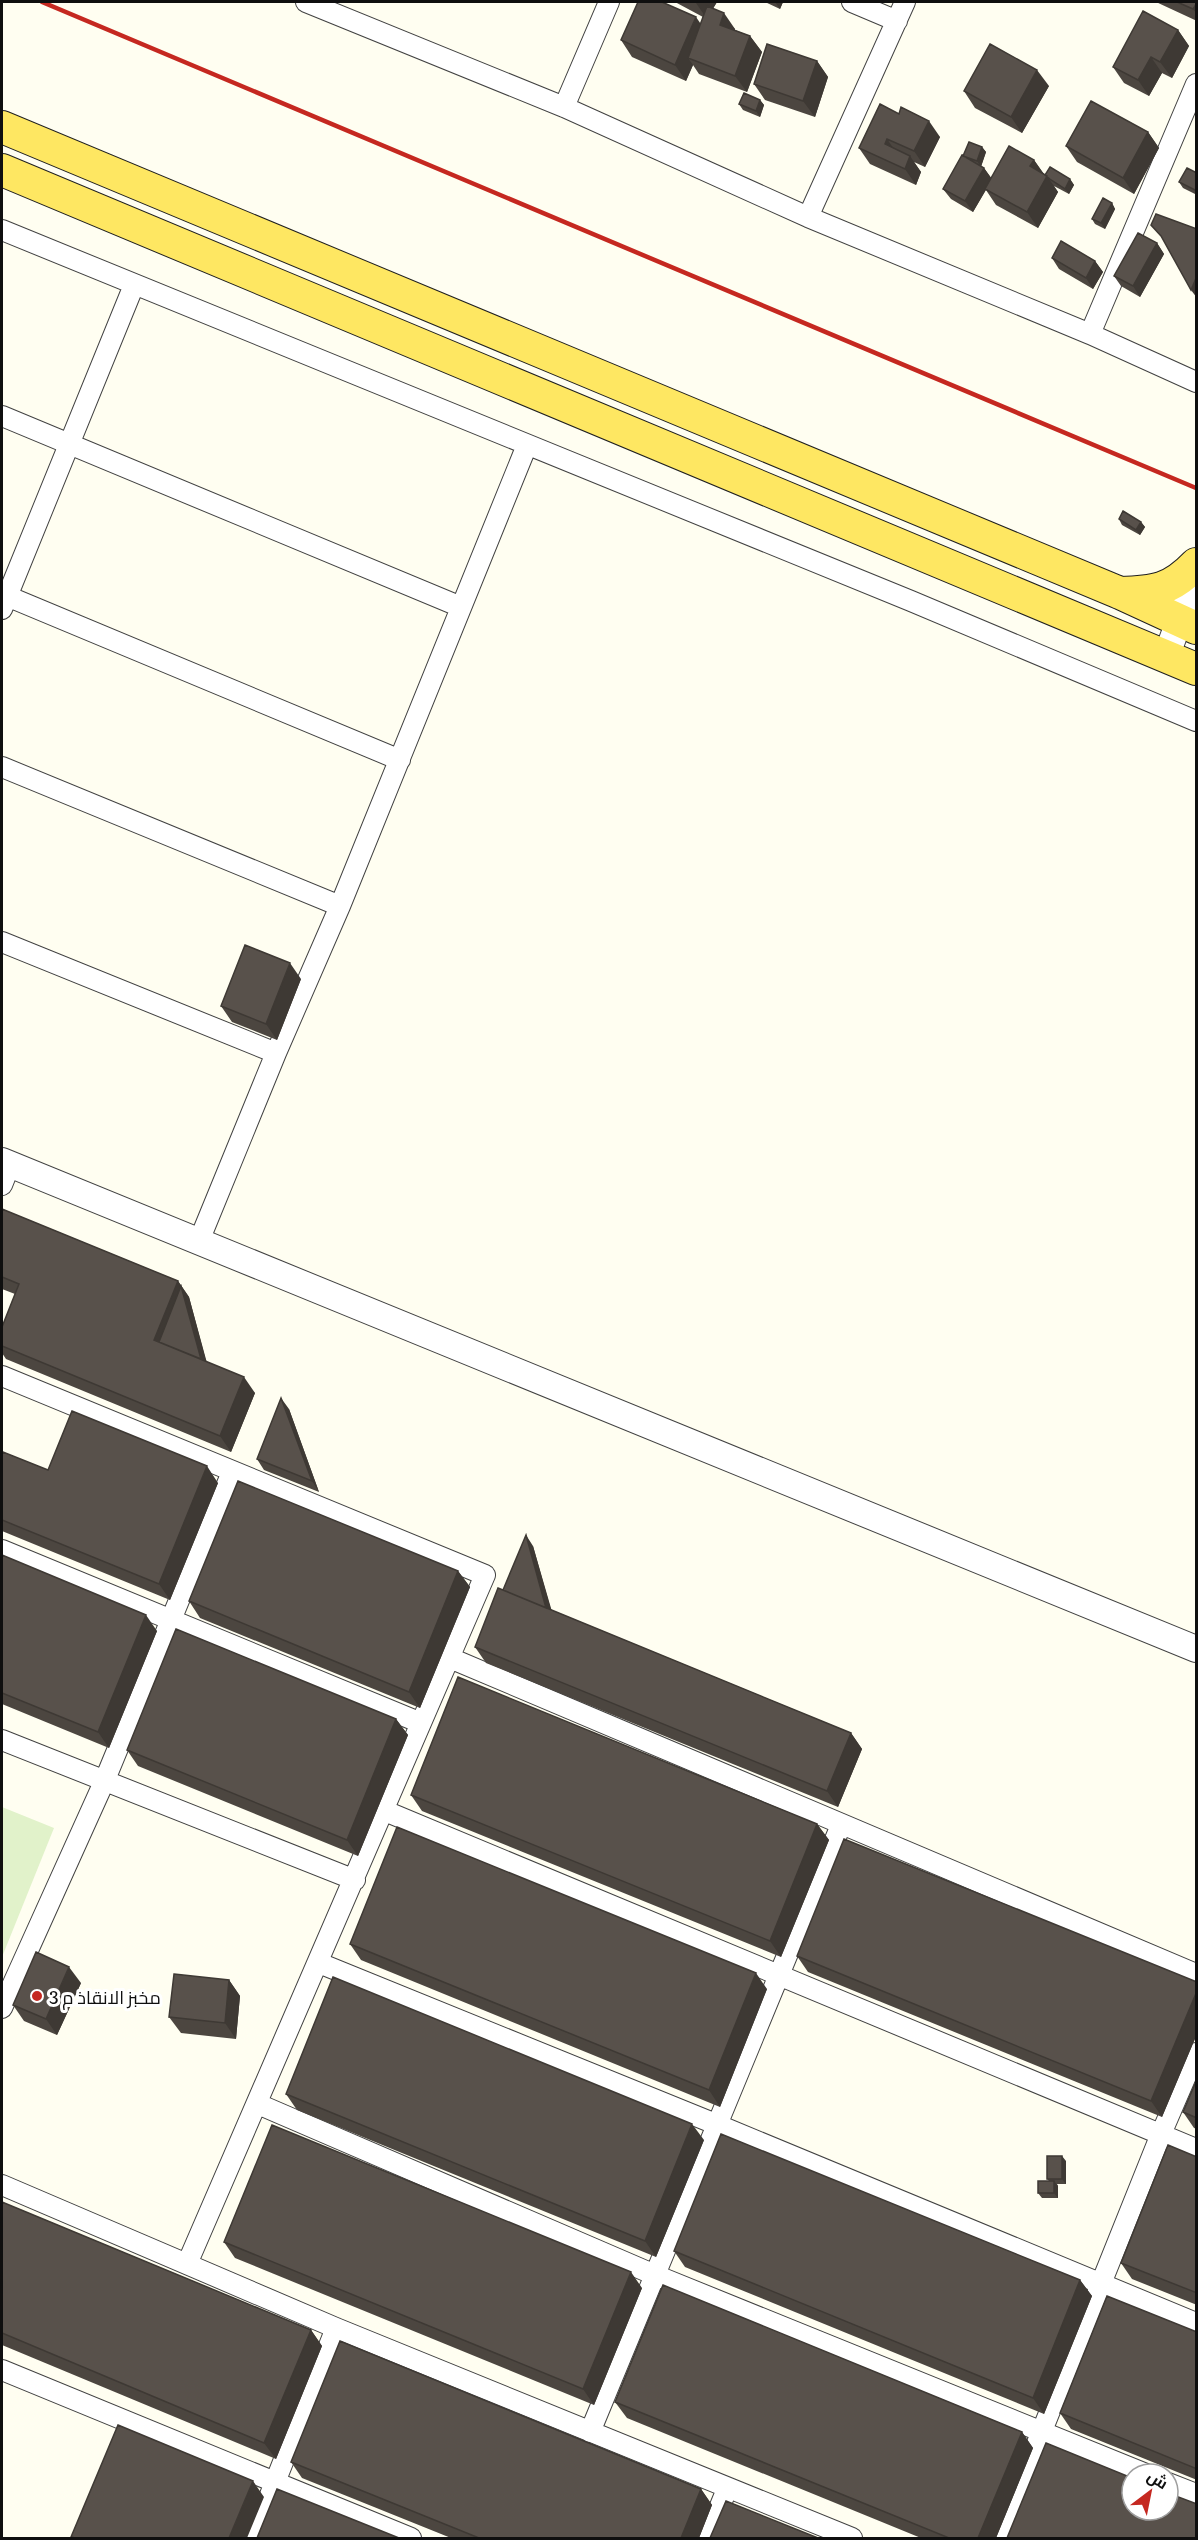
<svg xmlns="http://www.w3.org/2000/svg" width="1198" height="2540" font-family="Literata,Cairo,serif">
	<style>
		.pitch { fill: #e1f2ca }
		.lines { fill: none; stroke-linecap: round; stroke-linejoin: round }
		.minor-casing { stroke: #424242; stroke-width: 22 }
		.tertiary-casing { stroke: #424242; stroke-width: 28 }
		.primary-casing { stroke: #202020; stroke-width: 34 }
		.minor { stroke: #fff; stroke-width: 20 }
		.tertiary { stroke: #fff; stroke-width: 26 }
		.primary { stroke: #fee762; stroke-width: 32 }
		.rail { stroke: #c52820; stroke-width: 4.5 }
		.wall { fill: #4c4640 }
		.shaded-wall { fill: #3e3934 }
		.building { fill: #58514b; stroke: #3e3934; stroke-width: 1.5 }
		.poi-dot { fill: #c52820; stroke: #fff; stroke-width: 2 }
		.labels { text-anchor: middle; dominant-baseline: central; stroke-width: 6; stroke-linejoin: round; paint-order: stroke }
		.poi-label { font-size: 18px; fill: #0f0f0f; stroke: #fff; text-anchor: start }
	</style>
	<rect width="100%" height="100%" fill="#fffef1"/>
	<path class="pitch" d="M2,1807L54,1828L2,1957Z"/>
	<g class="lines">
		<defs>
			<path id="minor" d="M306,2L564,107L808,217L1090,334L1196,382
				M852,2L897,21
				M564,107L609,2
				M808,217L905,2
				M2,230L911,601L1196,721
				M1090,334L1196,84
				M2,416L461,607
				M2,594L400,760
				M2,609L134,285
				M2,767L340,906
				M2,942L276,1053
				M2,1185L10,1165
				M199,1241L276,1053L340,906L527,445
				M2,1376L485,1575L187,2264
				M2,1550L421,1723
				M450,1658L1196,1974
				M2,1740L355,1880
				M385,1811L1196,2149
				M319,1963L718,2125L1196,2323
				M2,2008L104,1782L232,1472
				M258,2104L655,2275L1146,2474
				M2,2185L336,2328L852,2538
				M2,2370L411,2538
				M590,2432L841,1825
				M1168,2483L1196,2494
				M253,2538L336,2328
				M707,2538L727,2489
				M999,2538L1161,2134L1196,2053"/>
			<path id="tertiary" d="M1166,657L1196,575
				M2,1161L1196,1649"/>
			<path id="primary" d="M2,127L1120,593L1196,628
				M2,170L1196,669
				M1120,593C1155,592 1171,590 1196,564"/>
		</defs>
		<use href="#minor" class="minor-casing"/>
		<use href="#tertiary" class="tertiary-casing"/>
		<use href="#primary" class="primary-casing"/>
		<use href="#minor" class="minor"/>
		<use href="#tertiary" class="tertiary"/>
		<use href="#primary" class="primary"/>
		<path class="rail" d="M42,2L1196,488"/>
	</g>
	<path class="wall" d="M675,2H717L713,8L735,29V30L750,36L762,52L747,92L699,74L693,65L686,81L632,57L621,40L701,23L703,17Z
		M765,2H783L780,9Z
		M1156,2H1197V21Z
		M1178,30L1189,46L1172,78L1162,73L1149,96L1124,83L1113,67Z
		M817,61L828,77L815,117L765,100L754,84Z
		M1049,86L1022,133L975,108L964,91Z
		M760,100L764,105L760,117L743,110L739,104Z
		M880,104L940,137L925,167L914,162L921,172L916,185L870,164L859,148Z
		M1148,132L1159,148L1134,194L1077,162L1066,146Z
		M982,147L986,152L981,166L984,168L991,178L1034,160L1044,174L1070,179L1074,185L1069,194L1054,186L1058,192L1038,228L996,205L986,190L973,212L951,199L943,189L963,156Z
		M1197,173V195L1183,188L1179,182Z
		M1112,203L1115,209L1105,229L1095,224L1092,219Z
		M1157,243L1164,254L1140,297L1121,286L1114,276Z
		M1052,258L1095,261L1103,272L1093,289L1059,269Z
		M1119,519L1141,522L1145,527L1140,535L1122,525Z
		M301,979L277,1040L232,1022L221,1006Z
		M2,1209L178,1281L189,1297L206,1361L255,1393L231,1452L6,1359L2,1353V1327L15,1294L2,1289Z
		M289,1409L319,1492L264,1470L257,1459Z
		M2,1455L48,1470L218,1483L170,1600L2,1531Z
		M533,1546L551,1610L851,1733L862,1749L838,1807L486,1663L475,1647L503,1590Z
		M2,1555L157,1631L109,1748L2,1704Z
		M458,1571L470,1587L420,1708L200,1618L189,1601Z
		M396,1719L408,1735L358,1856L138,1766L127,1750Z
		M411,1795L817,1824L829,1840L781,1957L422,1811Z
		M350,1944L767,1989L720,2107L361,1960Z
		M797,1956L1197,1982V2034L1162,2117L808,1972Z
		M229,1980L240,1996L236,2039L181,2033L169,2017Z
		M81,1983L57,2035L24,2021L13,2005Z
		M1197,2079V2129L1194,2128L1183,2112Z
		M286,2094L704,2140L656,2257L297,2110Z
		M1197,2157V2305L1132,2279L1121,2263Z
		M1066,2161V2184H1057L1058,2186V2198H1042L1038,2193L1049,2181L1047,2179Z
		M2,2202L311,2330L322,2346L276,2459L2,2345Z
		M224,2242L642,2288L594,2405L235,2258Z
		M674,2251L1080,2280L1092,2296L1044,2414L685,2267Z
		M1197,2332V2480L1071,2429L1060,2413Z
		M615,2402L1022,2432L1033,2448L996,2538H921L627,2418Z
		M291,2462L701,2489L712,2505L699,2538H451L302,2478Z"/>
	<path class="shaded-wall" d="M697,2H717L707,19L696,3Z
		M775,2H783L780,9Z
		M1197,3V14L1193,9Z
		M724,13L735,29L731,41L720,25Z
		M696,17L707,33L688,58L693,65L686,81L675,65Z
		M1178,30L1189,46L1172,78L1160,62Z
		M750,36L762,52L747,92L735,76Z
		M1151,57L1162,73L1149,96L1138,80Z
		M817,61L828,77L815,117L803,101Z
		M1037,70L1049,86L1022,133L1011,117Z
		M760,100L764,105L760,117L756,111Z
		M929,121L940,137L925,167L914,151Z
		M1148,132L1159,148L1134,194L1123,178Z
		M887,139L898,155L885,144Z
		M982,147L986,152L981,167L977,161Z
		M910,156L921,172L916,185L905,169Z
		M1034,160L1045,176L1030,166Z
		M984,168L992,179L973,212L965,201Z
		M1047,176L1058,192L1038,228L1027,212Z
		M1070,179L1074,185L1069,194L1065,189Z
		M1112,203L1115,209L1105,229L1101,223Z
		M1157,243L1164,254L1140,297L1133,286Z
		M1095,261L1103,272L1093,289L1086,278Z
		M1197,276V298L1191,290Z
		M1141,522L1145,527L1140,535L1136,530Z
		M290,963L301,979L277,1040L266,1024Z
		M178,1281L189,1297L210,1374L154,1340Z
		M244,1377L255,1393L231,1452L220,1436Z
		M281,1398L289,1409L319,1492L312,1481Z
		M207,1466L218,1483L170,1600L159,1584Z
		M526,1535L533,1546L555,1622L547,1612Z
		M458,1571L470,1587L420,1708L409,1692Z
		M146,1615L157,1631L109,1748L98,1732Z
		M396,1719L408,1735L358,1856L347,1840Z
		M851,1733L862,1749L838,1807L827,1791Z
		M817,1824L829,1840L781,1957L770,1941Z
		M69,1967L81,1983L57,2035L46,2019Z
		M756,1973L767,1989L720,2107L709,2090Z
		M229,1980L240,1996L236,2039L225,2023Z
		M1197,1991V2034L1162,2117L1151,2101Z
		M692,2124L704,2140L656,2257L645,2241Z
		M1062,2156L1066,2161V2184L1062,2179Z
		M1054,2181L1058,2186V2198L1054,2193Z
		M631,2272L642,2288L594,2405L583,2389Z
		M1080,2280L1092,2296L1044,2414L1033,2398Z
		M311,2330L322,2346L276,2459L264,2443Z
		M1022,2432L1033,2448L996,2538H978Z
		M253,2481L264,2497L247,2538H229Z
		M701,2489L712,2505L699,2538H681Z"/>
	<path class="building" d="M638,2H662L696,17L675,65L621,40Z
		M1177,2H1197V3L1193,9Z
		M707,6L724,13L720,25L750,36L735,76L688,58Z
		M1143,11L1178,30L1160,62L1151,57L1138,80L1113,67Z
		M767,44L817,61L803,101L754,84Z
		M990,44L1037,70L1011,117L964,91Z
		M744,93L760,100L756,111L739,104Z
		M1091,101L1148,132L1123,178L1066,146Z
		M880,104L899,114L901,107L929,121L914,151L887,139L885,144L910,156L905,169L859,148Z
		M969,142L982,147L977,161L963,156Z
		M1009,146L1034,160L1030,166L1047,176L1027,212L985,189Z
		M962,155L984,168L965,201L943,189Z
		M1050,167L1070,179L1065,189L1051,180L1045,175Z
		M1187,168L1197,173V191L1179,182Z
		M1103,198L1112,203L1101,223L1092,219Z
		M1156,214L1197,229V276L1191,290L1161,236L1151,225Z
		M1138,233L1157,243L1133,286L1114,276Z
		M1061,241L1095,261L1086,278L1052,258Z
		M1123,511L1141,522L1136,530L1119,519Z
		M245,945L290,963L266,1024L221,1006Z
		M2,1209L178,1281L154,1340L244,1377L220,1436L2,1346V1327L19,1284L2,1277Z
		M181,1286L201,1359L159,1342Z
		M281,1398L312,1481L257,1459Z
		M72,1411L207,1466L159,1584L2,1520V1455L3,1452L48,1470Z
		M238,1481L458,1571L409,1692L189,1601Z
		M526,1535L546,1608L503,1590Z
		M2,1555L146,1615L98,1732L2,1693Z
		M498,1588L851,1733L827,1791L475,1647Z
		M176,1629L396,1719L347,1840L127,1750Z
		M458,1677L817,1824L770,1941L411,1795Z
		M397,1827L756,1973L709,2090L350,1944Z
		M844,1839L1197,1982V1991L1151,2101L797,1956Z
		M36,1952L69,1967L46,2019L13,2005Z
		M174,1974L229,1980L225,2023L169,2017Z
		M333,1977L692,2124L645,2241L286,2094Z
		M1197,2079V2118L1183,2112Z
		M272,2125L631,2272L583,2389L224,2242Z
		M721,2134L1080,2280L1033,2398L674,2251Z
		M1168,2145L1197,2157V2293L1121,2263Z
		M1047,2156H1062V2179H1047Z
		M1038,2181H1054V2193H1038Z
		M2,2202L311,2330L264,2443L2,2333Z
		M663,2285L1022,2432L978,2538H949L615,2402Z
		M1107,2296L1197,2332V2469L1060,2413Z
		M340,2341L701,2489L681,2538H479L291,2462Z
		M118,2425L253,2481L229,2538H75L71,2537Z
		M1046,2443L1132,2478V2510H1168V2493L1197,2504V2538H1007Z
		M277,2489L399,2538H257Z
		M726,2501L818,2538H710Z"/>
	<circle class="poi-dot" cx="37" cy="1996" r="6"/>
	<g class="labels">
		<g class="poi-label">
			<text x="49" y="1996">مخبز الانقاذ م 3</text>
		</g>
	</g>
	<rect width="1198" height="2540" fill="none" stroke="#0f0f0f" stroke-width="6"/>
	<g transform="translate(1150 2492) rotate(32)"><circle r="28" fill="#ffffff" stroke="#9f9f9f" stroke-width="1.5"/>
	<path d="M0-4.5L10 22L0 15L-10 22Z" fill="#c52820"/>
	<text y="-9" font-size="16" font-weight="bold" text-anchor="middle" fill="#0f0f0f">ش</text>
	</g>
</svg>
